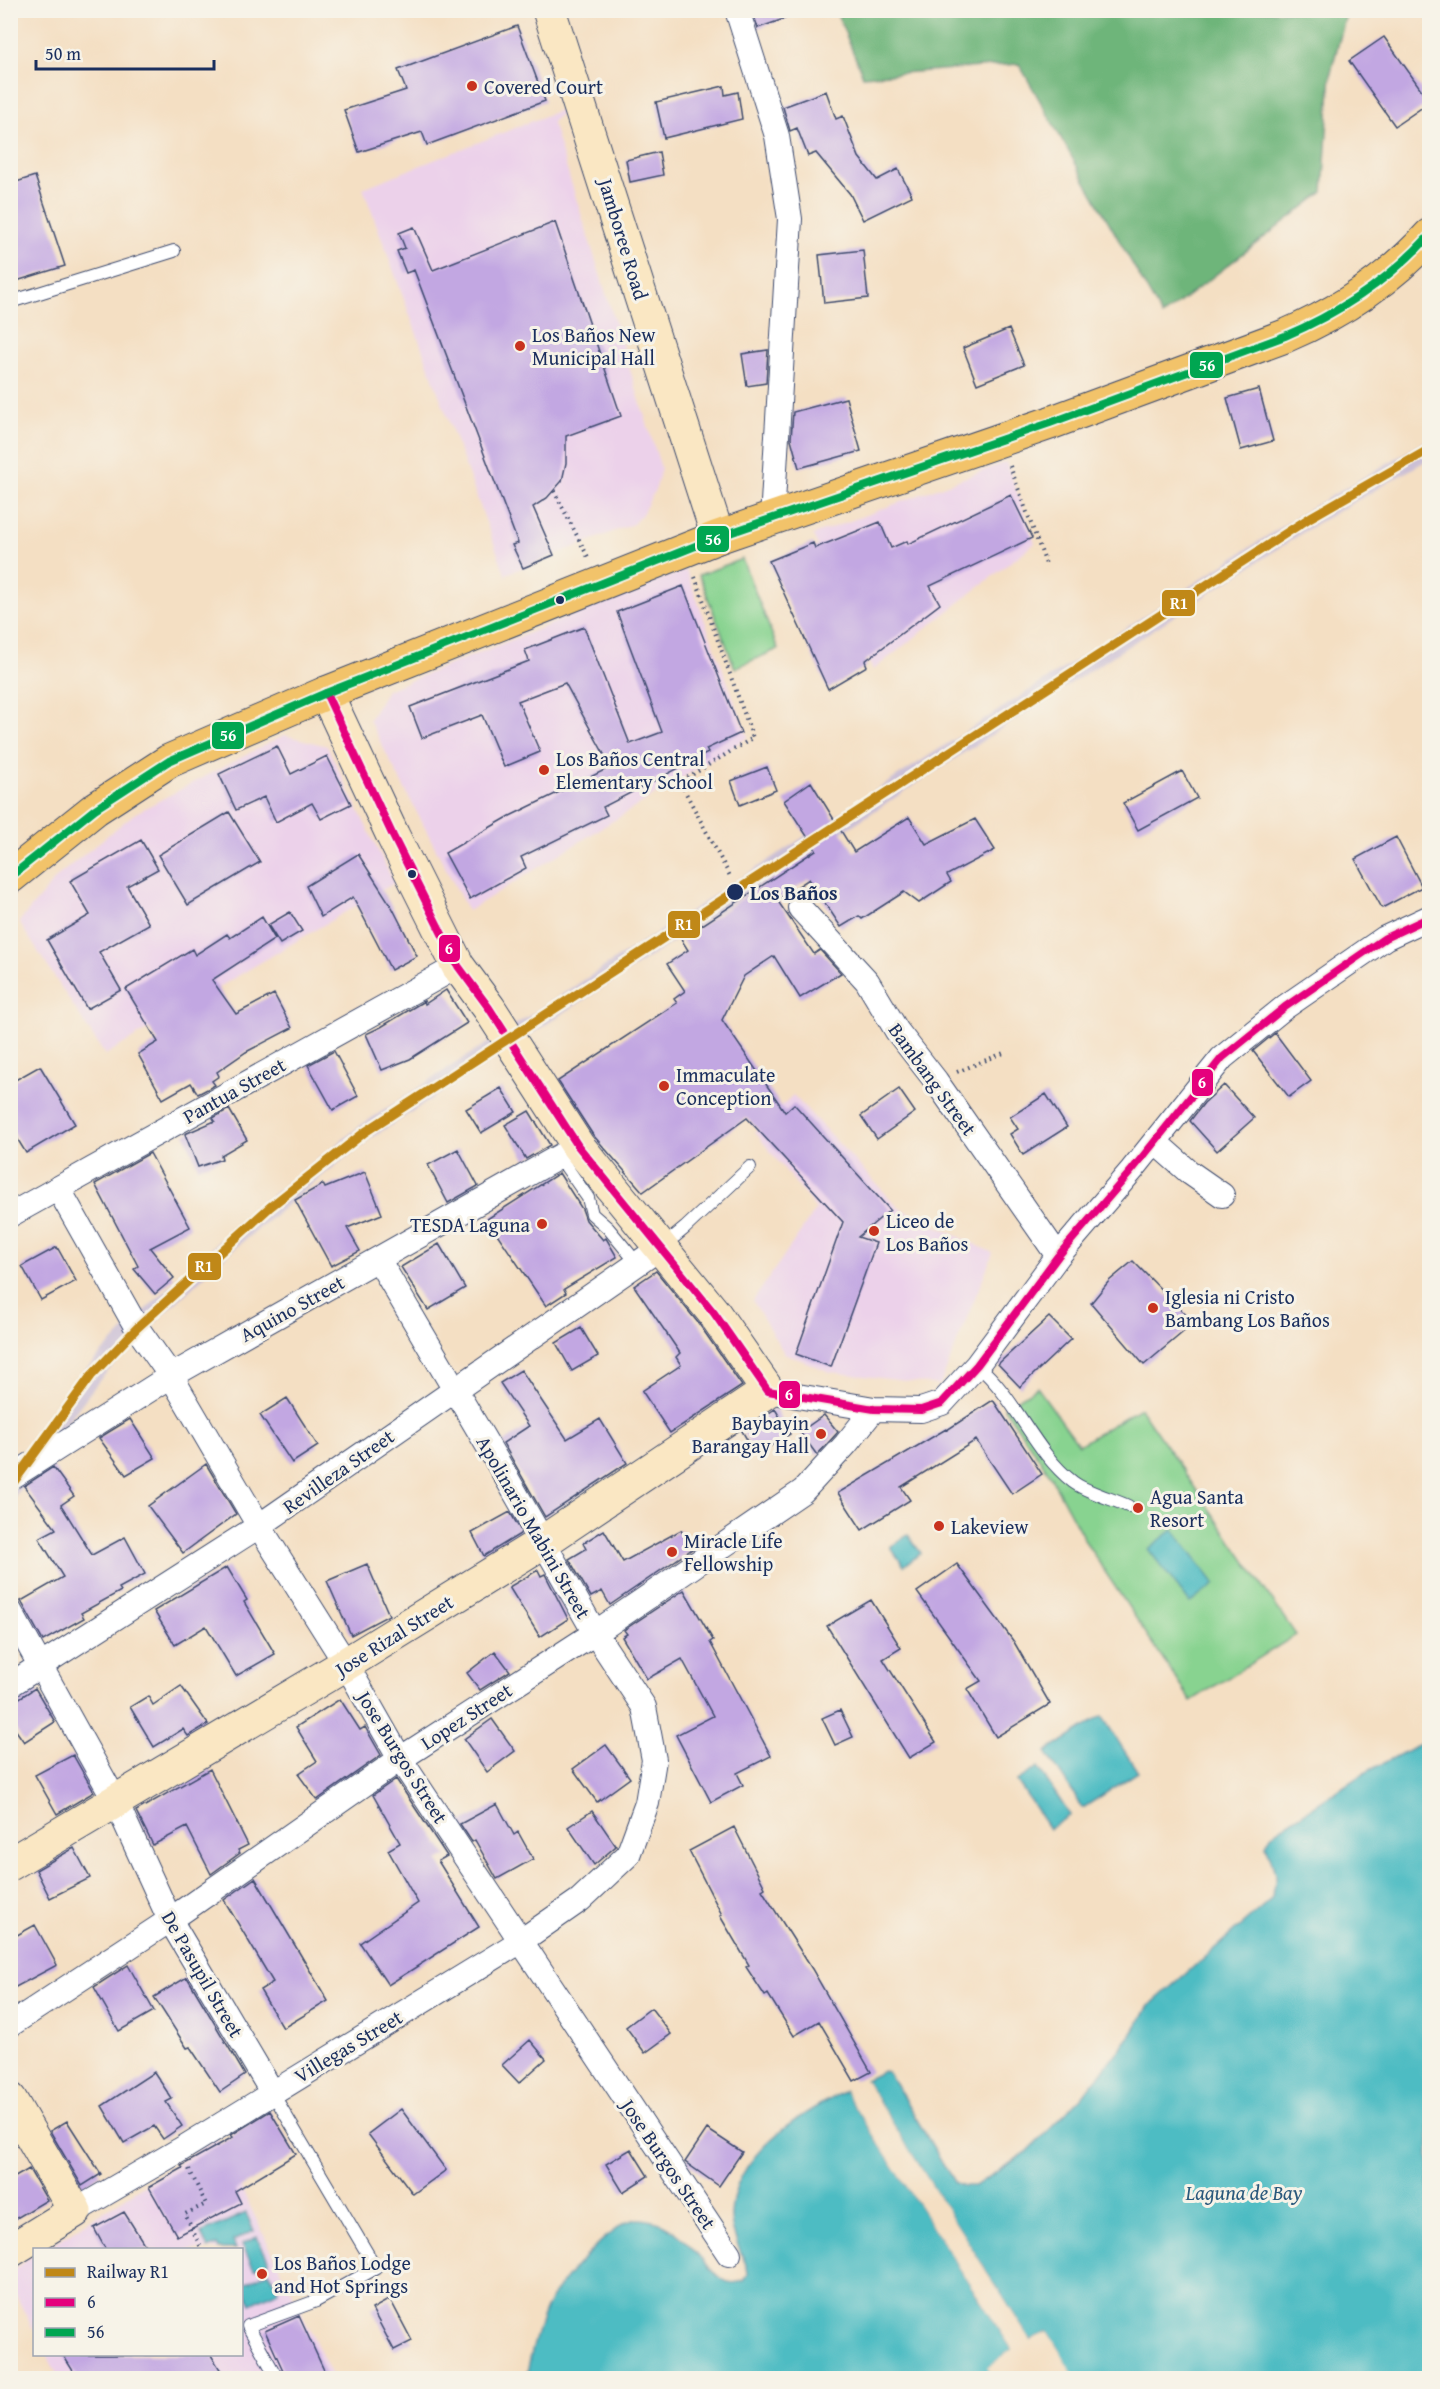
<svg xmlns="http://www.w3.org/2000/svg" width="1440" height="2389" font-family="'Gentium Book Plus',serif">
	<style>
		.built { fill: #ecd1ea }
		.industrial { fill: #cbbfd5 }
		.green { fill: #88d390; stroke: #528177; stroke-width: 1.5 }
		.forest { fill: #6eb57a; stroke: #44726c; stroke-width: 1.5 }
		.water { fill: #4ebcc3; stroke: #347690; stroke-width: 1.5 }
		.pier { fill: #f4dfc3 }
		.building { fill: #c2a7e2 }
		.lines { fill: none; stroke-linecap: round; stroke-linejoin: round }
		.lane-casing { stroke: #3c496d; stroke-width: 14 }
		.street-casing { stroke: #3c496d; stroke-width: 26 }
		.secondary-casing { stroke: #3c496d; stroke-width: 35 }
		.primary-casing { stroke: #3c496d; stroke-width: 35 }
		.path { stroke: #3c496d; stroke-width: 4; stroke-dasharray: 1.5 4.5; stroke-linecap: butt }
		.lane { stroke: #fff; stroke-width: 12 }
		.street { stroke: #fff; stroke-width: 24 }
		.secondary { stroke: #fae7c3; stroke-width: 33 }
		.primary { stroke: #f2c36a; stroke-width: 33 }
		.bus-1-casing { stroke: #f7f3e8; stroke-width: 12 }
		.bus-2-casing { stroke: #f7f3e8; stroke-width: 12 }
		.bus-1 { stroke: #e5007d; stroke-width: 8 }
		.bus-2 { stroke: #00a651; stroke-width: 8 }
		.rail-1-casing { stroke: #f7f3e8; stroke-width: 14 }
		.rail-1 { stroke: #c08818; stroke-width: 9 }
		.poi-dot { fill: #c8321e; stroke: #f7f3e8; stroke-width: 2 }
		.bus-dot { fill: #1b2f5e; stroke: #f7f3e8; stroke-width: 2 }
		.labels { text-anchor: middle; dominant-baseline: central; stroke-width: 6; stroke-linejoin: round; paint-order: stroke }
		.poi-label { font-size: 20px; fill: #1b2f5e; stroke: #f7f3e8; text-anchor: start }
		.street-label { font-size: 20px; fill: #1b2f5e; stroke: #f7f3e8 }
		.stop-label { font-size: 20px; font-weight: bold; fill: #1b2f5e; stroke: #f7f3e8; text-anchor: start }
		.water-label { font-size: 21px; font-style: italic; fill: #2a597c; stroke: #f7f3e8 }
		.line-badge { stroke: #f7f3e8; stroke-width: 2 }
		.badge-label { font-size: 16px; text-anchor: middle; font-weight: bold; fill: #fff }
	</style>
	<rect width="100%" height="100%" fill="#f7f3e8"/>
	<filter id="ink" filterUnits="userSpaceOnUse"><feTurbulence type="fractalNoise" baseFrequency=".0167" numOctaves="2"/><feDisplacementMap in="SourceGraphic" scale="12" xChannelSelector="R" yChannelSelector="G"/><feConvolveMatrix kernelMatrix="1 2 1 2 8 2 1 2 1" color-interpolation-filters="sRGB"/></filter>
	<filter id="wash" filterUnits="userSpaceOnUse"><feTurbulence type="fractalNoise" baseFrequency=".008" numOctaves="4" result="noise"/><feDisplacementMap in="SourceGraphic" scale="24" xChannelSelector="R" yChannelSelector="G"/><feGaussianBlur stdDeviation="1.35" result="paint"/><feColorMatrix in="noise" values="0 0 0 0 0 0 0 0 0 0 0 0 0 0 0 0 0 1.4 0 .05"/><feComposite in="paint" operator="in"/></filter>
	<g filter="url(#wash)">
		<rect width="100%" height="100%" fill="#f4dfc3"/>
		<path class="built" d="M568,107L552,122L661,468L656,488L642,514L633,524L506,574L507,579L363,188Z
			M1006,462L1035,543L873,670L813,535Z
			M686,570L748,737L468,911L369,720L387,690Z
			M284,735L327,746L394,883L105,1055L19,922L59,875L134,814Z
			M793,1095L899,1208L993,1253L940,1385L830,1372L784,1353L753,1301L816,1209L755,1132Z
			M217,2138L333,2378H59L47,2355L242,2354V2250H44Z
			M34,2255V2331L10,2284L11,2271Z"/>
		<path class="industrial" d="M1429,439V459L1316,524L370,1139L322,1176L229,1253L142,1335L98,1382L44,1453L11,1503V1471L84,1371L129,1325L219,1241L265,1201L361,1125L1307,510Z"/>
		<path class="green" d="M742,559L778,649L735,668L699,575Z
			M1037,1387L1079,1445L1140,1408L1296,1635L1191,1701L1088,1546L1047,1470L1004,1408Z"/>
		<path class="forest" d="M836,11H1347L1331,72L1323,192L1162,316L1019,64L863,76Z"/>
		<path class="water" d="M1173,1530L1215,1584L1190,1603L1148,1549Z
			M908,1535L921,1553L904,1566L890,1547Z
			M1102,1716L1138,1772L1083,1808L1046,1752Z
			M1429,1739V2378H1075L1048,2332L1030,2340L865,2080L884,2071L889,2073L954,2182L964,2186H975L1027,2152L1081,2098L1131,2035L1149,2006L1271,1899C1280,1878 1273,1866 1266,1845L1272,1834L1361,1775Z
			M1038,1767L1070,1815L1049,1829L1017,1781Z
			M845,2091L1012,2349L988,2368L995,2378H526C531,2353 537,2328 548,2304C558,2283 615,2219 639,2219C644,2219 653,2221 657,2222C687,2233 699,2262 722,2279C729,2284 736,2283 744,2281L748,2274L747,2267C741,2252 730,2231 731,2214C734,2154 798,2115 845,2091Z
			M246,2213L254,2231L233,2241L236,2249H219L217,2245L208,2249L201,2233Z
			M257,2237L269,2262L254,2269L242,2244Z
			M269,2272L278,2291L251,2304L242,2285Z"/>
		<path class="pier" d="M865,2080L1030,2340L1048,2332L1076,2378H1072L1047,2336L1032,2343L1028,2342L863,2082Z
			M847,2090L1015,2348L1014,2351L991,2369L998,2378H995L987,2368L1012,2349L845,2091Z"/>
		<g id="blocks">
			<path class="building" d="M752,10H800L801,13L758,28Z
				M517,26L545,101L427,145L422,132L359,152L344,110L406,90L398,70Z
				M1384,37L1430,102L1395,126L1349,61Z
				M724,86L725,95L738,92L742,119L664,138L656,102Z
				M826,91L836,119L843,116L859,157L877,180L898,169L912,196L863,220L850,194L816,153L808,156L797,128L790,131L783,107Z
				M659,152L663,175L630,182L626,160Z
				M35,176L65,266L10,283V184Z
				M555,222L621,416L566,436V463L562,481L547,498L533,507L554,555L523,568L512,545L518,543L414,270L406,273L397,251L405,248L399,233L414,227L433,270Z
				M863,250L868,298L824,303L819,255Z
				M1009,329L1024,365L977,384L963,348Z
				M768,350L766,383L747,386L742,354Z
				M1259,389L1273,441L1241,450L1227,398Z
				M846,398L861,451L799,468L791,439L793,412Z
				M1011,495L1032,538L930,586L940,604L865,661L867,666L828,689L769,561L813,543L815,548L880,522L891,548L907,541L908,544Z
				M683,586L741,733L706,749L708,753L603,807L607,815L521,857L526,868L470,899L445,853L510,816L611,767L565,683L518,701L540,752L504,767L482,715L422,738L410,707L529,661L525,650L584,627L630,744L662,732L617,612Z
				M277,746L291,774L327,756L351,804L321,819L312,803L276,822L264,797L236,810L219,774Z
				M767,767L776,790L740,805L731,781Z
				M1182,771L1197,798L1138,830L1123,803Z
				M811,782L854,852L909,817L926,844L975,819L995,850L947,875L951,882L919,903L904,892L862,919L859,916L841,927L809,879L777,900L814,954L820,950L841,973L800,998L774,956L744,976L722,1020L785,1112L794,1104L890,1210L858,1237L876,1243L831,1367L796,1354L843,1222L747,1118L643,1192L593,1135L558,1081L677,1003L674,999L685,991L667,964L688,950L681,939L816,850L784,801Z
				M229,812L260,862L188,905L158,855Z
				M1396,837L1422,887L1382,908L1355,859Z
				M141,840L158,869L127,886L149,924L99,952L121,990L87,1009L47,940L90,915L70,881Z
				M358,854L392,907L417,956L391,970L353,897L321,917L306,886Z
				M290,912L302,931L280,944L268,925Z
				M262,917L275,939L212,980L236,1014L274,994L292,1028L246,1052L217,1072L219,1076L212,1081L215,1085L198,1094L191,1083L163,1099L138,1054L158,1042L126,989L192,949L195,955L227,934L230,938Z
				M446,990L467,1023L410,1059L382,1070L366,1034L381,1027L424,1001L425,1004Z
				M1275,1033L1311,1081L1289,1097L1253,1051Z
				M334,1051L358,1096L333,1110L308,1065Z
				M40,1066L75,1124L26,1153L10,1127V1083Z
				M1224,1085L1254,1118L1217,1151L1190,1121L1204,1103Z
				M501,1088L516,1112L481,1133L466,1109Z
				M899,1089L915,1112L877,1139L861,1116Z
				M1046,1094L1067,1127L1023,1155L1010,1134L1018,1129L1010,1117Z
				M229,1109L247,1140L221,1155L222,1159L198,1167L185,1134L215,1121L213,1118Z
				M529,1111L550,1145L526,1159L505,1125Z
				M458,1149L478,1186L448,1203L428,1165Z
				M150,1153L190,1227L150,1248L174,1278L155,1294L134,1269L138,1266L95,1184Z
				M365,1172L382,1214L347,1228L360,1251L331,1266L295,1200L323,1184L325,1188Z
				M559,1173L582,1209L586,1220L603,1240L606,1238L617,1257L564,1289L566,1293L546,1306L487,1219Z
				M439,1244L465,1288L428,1310L401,1267Z
				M57,1247L76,1281L41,1300L22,1266Z
				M1133,1261L1194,1323L1144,1365L1091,1303L1109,1281Z
				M656,1271L699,1324L742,1386L670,1433L642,1391L681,1365L676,1357L680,1353L634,1286Z
				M1049,1317L1071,1339L1020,1387L998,1364Z
				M581,1328L598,1356L572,1371L556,1343Z
				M521,1370L567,1439L600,1419L627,1463L545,1517L503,1443L529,1426L500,1383Z
				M287,1398L318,1446L292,1463L260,1415Z
				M993,1400L1042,1474L1012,1494L976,1440L901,1487L910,1500L862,1530L838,1493L946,1429L947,1430Z
				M775,1409L790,1434L756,1455L742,1431Z
				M824,1415L838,1432L817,1455L800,1432Z
				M130,1419L155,1458L126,1475L99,1438Z
				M206,1464L236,1514L183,1553L148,1506Z
				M53,1467L74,1496L61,1505L92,1555L125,1537L145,1574L119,1588L121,1591L81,1613L84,1618L43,1641L21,1601L63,1577L39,1538L56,1529L24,1486Z
				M510,1512L521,1531L520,1534L484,1556L472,1533Z
				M604,1530L623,1562L681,1530L692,1549L610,1605L602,1591L591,1597L569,1559L586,1549L583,1543Z
				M367,1564L389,1615L351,1635L327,1581Z
				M957,1564L1014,1642L1050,1704L996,1737L967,1689L981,1681L917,1592Z
				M227,1567L247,1600L244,1602L275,1654L236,1676L206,1626L175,1645L154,1611Z
				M538,1570L541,1576L545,1574L568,1619L540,1637L509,1587Z
				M684,1590L713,1640L710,1642L771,1756L737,1773L743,1785L711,1802L676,1735L713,1716L682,1659L647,1679L622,1637L627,1634L624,1630Z
				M871,1600L901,1648L883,1659L936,1742L909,1758L827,1626Z
				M495,1651L510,1671L480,1690L467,1673Z
				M181,1686L208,1724L188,1736L183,1729L154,1747L130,1707L148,1696L153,1705Z
				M35,1688L55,1722L24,1742L10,1722V1704Z
				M340,1699L360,1730L365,1727L381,1755L317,1800L298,1774L317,1761L296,1727Z
				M840,1710L853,1737L835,1745L822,1718Z
				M492,1719L515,1751L487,1772L464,1739Z
				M606,1745L630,1778L597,1802L573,1769Z
				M73,1755L94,1792L57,1814L35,1775Z
				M210,1769L248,1845L238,1850L240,1853L211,1874L187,1827L153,1845L136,1811Z
				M396,1779L447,1856L438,1861L479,1927L388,1985L360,1943L418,1903L388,1850L400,1843L373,1795Z
				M497,1804L514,1835L518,1832L533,1859L497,1879L475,1840L472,1842L460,1824Z
				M592,1811L616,1846L594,1865L568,1827Z
				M734,1827L765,1888L762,1890L812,1969L871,2072L854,2081L819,2021L794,2036L768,1994L765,1996L746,1967L749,1965L720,1916L722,1915L689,1851Z
				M74,1848L90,1878L50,1898L36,1870Z
				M255,1878L328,2001L283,2028L260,1990L273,1982L224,1900Z
				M35,1925L57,1965L10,1990V1939Z
				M128,1965L154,2011L119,2031L94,1987Z
				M187,1977L245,2075L220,2092L190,2047L187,2048L154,1997Z
				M651,2008L671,2034L645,2053L626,2027Z
				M530,2040L546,2059L519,2083L502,2065Z
				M154,2072L172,2099L166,2102L182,2126L163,2139L154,2126L124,2143L102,2106Z
				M401,2109L446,2170L413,2194L368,2134Z
				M270,2111L296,2154L235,2191L241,2203L177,2236L149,2187L183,2168L181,2166L233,2137L231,2135Z
				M67,2121L101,2174L82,2186L50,2131Z
				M707,2129L742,2152L719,2186L685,2162Z
				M631,2149L648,2176L623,2192L606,2164Z
				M29,2169L47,2200L10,2222V2180Z
				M124,2212L148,2250H106L94,2228Z
				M390,2299L412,2341L394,2350L372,2309Z
				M299,2316L328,2379H287L265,2331Z
				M63,2355H211L226,2379H78Z"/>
		</g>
	</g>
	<g filter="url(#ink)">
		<use href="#blocks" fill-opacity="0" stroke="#3c496d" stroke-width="1.5"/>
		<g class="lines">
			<defs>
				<path id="lane" d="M10,302L174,251
					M560,1158L588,1198L592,1214L608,1228L637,1263
					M662,1247L685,1228L750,1167
					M977,1365C1016,1397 1033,1451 1073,1482C1086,1492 1113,1499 1128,1506
					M272,2092L376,2268L316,2301L248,2326L277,2378"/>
				<path id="street" d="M737,10L777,136L790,219L772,519
					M800,908L867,981L897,1031L936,1081L1058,1256
					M1155,1142L1189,1172L1222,1195
					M58,1188L137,1328L171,1376L259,1526L346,1664L400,1759L729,2254
					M10,1215L458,966
					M768,1391L874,1409L921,1410L942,1403L977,1365L1058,1256L1132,1170L1222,1058L1285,1007L1385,938L1430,917
					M10,1478L171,1376L578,1146
					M10,1611L116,1802L170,1920L272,2092
					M10,1685L259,1526L660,1248
					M10,2025L170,1920L400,1759L595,1633L803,1491L846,1444L874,1409
					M75,2211L180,2150L521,1941L580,1900L628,1855L647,1803L654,1760L644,1707L595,1633L501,1468L378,1259"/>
				<path id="secondary" d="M549,10C607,186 661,362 718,537
					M10,1864L346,1664L543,1542L768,1391L714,1313L578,1146L489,1008L458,966L393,836L326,693
					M10,2099L75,2211L10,2251"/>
				<path id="primary" d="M10,877L95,809L169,761L326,693L718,537L1050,423L1285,336C1339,313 1390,279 1430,235"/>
			</defs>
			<use href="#lane" class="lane-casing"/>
			<use href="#street" class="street-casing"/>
			<use href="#secondary" class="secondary-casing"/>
			<use href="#primary" class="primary-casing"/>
			<path class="path" d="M1010,466L1047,567
				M554,491L589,559
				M695,577L753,738L680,782L731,878
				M957,1072L1006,1052
				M189,2169L206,2204L185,2214L202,2250"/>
			<use href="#lane" class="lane"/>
			<use href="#street" class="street"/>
			<use href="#secondary" class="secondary"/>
			<use href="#primary" class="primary"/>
			<defs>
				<path id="bus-1" d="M326,693L393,836L458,966L489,1008L578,1146L714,1313L768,1391L874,1409L921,1410L942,1403L977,1365L1058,1256L1132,1170L1222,1058L1285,1007L1385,938L1430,917"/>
				<path id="bus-2" d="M10,877L95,809L169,761L326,693L718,537L1050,423L1285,336C1339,313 1390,279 1430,235"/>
			</defs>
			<use href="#bus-1" class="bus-1-casing"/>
			<use href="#bus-2" class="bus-2-casing"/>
			<use href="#bus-1" class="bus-1"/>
			<use href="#bus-2" class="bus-2"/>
			<defs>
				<path id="rail-1" d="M10,1487L91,1376L137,1328L270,1207L365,1132L1311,517L1430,449"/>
			</defs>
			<use href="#rail-1" class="rail-1-casing"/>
			<use href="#rail-1" class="rail-1"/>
		</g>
	</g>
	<g class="poi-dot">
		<circle cx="472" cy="86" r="6"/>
		<circle cx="520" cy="346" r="6"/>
		<circle cx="544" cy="770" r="6"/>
		<circle cx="664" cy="1086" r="6"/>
		<circle cx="542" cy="1224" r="6"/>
		<circle cx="874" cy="1231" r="6"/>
		<circle cx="1153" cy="1308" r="6"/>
		<circle cx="821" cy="1434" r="6"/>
		<circle cx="1138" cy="1508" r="6"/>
		<circle cx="939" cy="1526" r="6"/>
		<circle cx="672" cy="1552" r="6"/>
		<circle cx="262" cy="2274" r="6"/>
	</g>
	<g class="bus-dot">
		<circle cx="560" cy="600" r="5"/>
		<circle cx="412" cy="874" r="5"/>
		<circle cx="735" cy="892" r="9"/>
	</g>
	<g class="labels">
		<g class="poi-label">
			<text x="484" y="86">Covered Court</text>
			<text x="532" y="334">Los Baños New<tspan x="532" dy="23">Municipal Hall</tspan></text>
			<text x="556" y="758">Los Baños Central<tspan x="556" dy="23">Elementary School</tspan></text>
			<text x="676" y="1074">Immaculate<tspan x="676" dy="23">Conception</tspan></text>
			<text x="886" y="1220">Liceo de<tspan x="886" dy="23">Los Baños</tspan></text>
			<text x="530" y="1224" text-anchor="end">TESDA Laguna</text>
			<text x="1165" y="1296">Iglesia ni Cristo<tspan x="1165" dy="23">Bambang Los Baños</tspan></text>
			<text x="809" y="1422" text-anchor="end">Baybayin<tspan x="809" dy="23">Barangay Hall</tspan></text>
			<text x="1150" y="1496">Agua Santa<tspan x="1150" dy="23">Resort</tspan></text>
			<text x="951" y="1526">Lakeview</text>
			<text x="684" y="1540">Miracle Life<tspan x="684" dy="23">Fellowship</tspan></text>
			<text x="274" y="2262">Los Baños Lodge<tspan x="274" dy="23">and Hot Springs</tspan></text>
		</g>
		<g class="street-label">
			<text transform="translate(624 239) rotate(73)">Jamboree Road</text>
			<text transform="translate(933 1079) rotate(54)">Bambang Street</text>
			<text transform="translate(234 1090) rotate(-29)">Pantua Street</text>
			<text transform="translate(292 1308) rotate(-29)">Aquino Street</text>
			<text transform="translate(338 1471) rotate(-35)">Revilleza Street</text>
			<text transform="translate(534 1527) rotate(60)">Apolinario Mabini Street</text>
			<text transform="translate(394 1635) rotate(-32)">Jose Rizal Street</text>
			<text transform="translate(466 1716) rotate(-33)">Lopez Street</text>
			<text transform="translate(403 1757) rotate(58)">Jose Burgos Street</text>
			<text transform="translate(203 1974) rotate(60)">De Pasupil Street</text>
			<text transform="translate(348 2046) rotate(-31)">Villegas Street</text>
			<text transform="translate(669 2164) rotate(56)">Jose Burgos Street</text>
		</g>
		<g class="stop-label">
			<text x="750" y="892">Los Baños</text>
		</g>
		<g class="water-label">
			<text x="1244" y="2192">Laguna de Bay</text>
		</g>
	</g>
	<g class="line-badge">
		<rect x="1189" y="351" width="35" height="28" rx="6" fill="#00a651"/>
		<rect x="696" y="525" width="34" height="28" rx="6" fill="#00a651"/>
		<rect x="1161" y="589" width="35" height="28" rx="6" fill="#c08818"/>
		<rect x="211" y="721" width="34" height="29" rx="6" fill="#00a651"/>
		<rect x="667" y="910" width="34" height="29" rx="6" fill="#c08818"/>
		<rect x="438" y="934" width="23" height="29" rx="6" fill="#e5007d"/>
		<rect x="1191" y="1068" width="23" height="29" rx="6" fill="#e5007d"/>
		<rect x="187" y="1252" width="35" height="29" rx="6" fill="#c08818"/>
		<rect x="778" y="1380" width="23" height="29" rx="6" fill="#e5007d"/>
	</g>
	<g class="badge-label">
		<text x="1207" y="371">56</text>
		<text x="713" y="545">56</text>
		<text x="1179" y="609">R1</text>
		<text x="228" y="741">56</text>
		<text x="684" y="930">R1</text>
		<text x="449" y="954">6</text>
		<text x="1202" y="1088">6</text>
		<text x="204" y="1272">R1</text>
		<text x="789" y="1400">6</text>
	</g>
	<rect width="1440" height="2389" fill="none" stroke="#f7f3e8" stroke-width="36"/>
	<rect x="33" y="2248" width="210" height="108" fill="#f7f3e8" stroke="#9fa5b1" stroke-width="1.5"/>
	<rect x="45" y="2268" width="30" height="9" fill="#c08818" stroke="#9fa5b1" stroke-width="1.5"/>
	<text x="87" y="2278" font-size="18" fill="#1b2f5e">Railway R1</text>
	<rect x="45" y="2298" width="30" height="9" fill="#e5007d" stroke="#9fa5b1" stroke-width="1.5"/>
	<text x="87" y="2308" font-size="18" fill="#1b2f5e">6</text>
	<rect x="45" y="2328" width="30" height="9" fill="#00a651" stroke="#9fa5b1" stroke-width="1.5"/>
	<text x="87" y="2338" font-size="18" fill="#1b2f5e">56</text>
	<path d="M36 60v9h178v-9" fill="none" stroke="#1b2f5e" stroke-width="3"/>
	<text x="45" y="60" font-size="18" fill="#1b2f5e" stroke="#f7f3e8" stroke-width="4.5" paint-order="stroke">50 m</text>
</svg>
